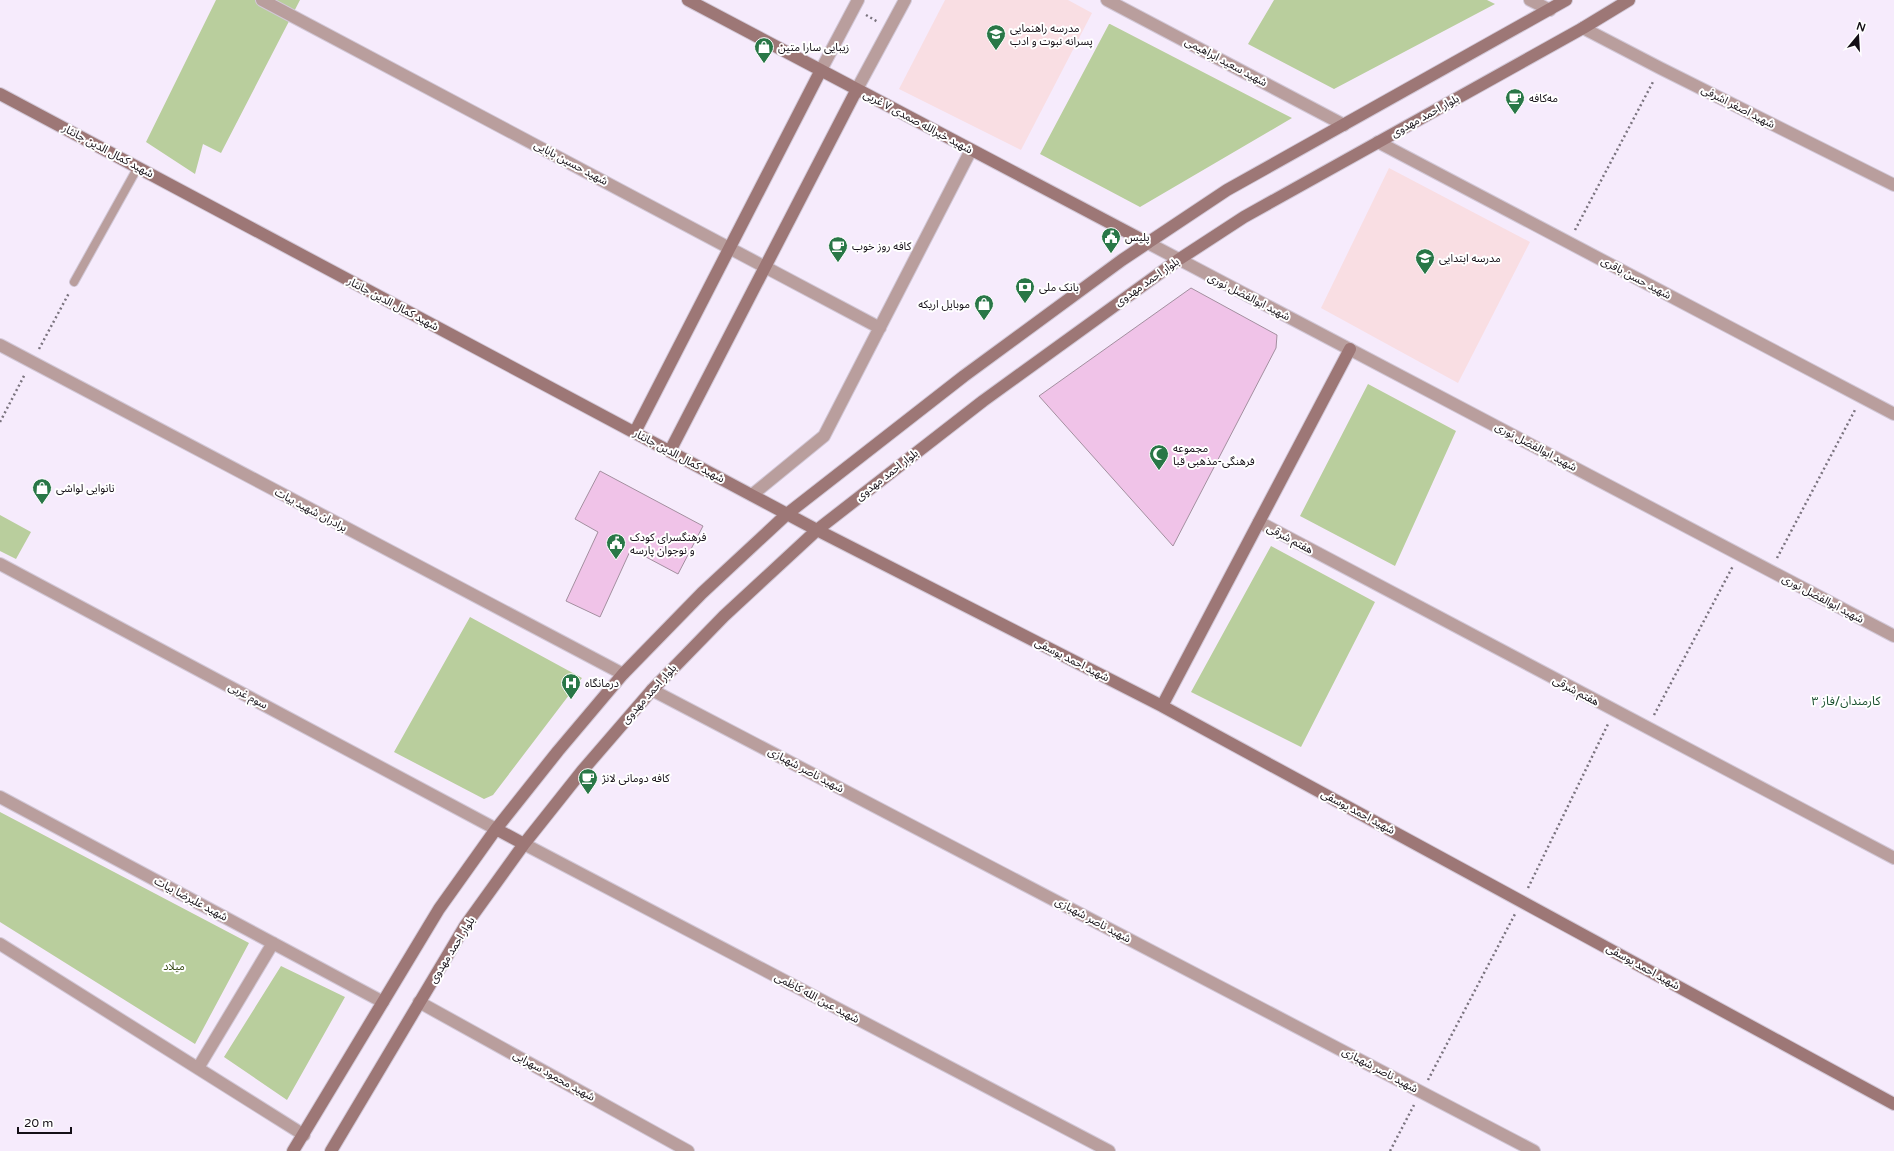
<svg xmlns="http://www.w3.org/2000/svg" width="1894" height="1151" font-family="'Varela Round','Noto Sans Arabic',sans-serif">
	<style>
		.education { fill: #f9dee3 }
		.green { fill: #b9ce9d }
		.building { fill: #f0c3e8; stroke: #a38f9f }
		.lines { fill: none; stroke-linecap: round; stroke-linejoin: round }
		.lane-casing { stroke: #d2c8d7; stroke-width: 10 }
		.street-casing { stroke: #d2c8d7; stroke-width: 14 }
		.secondary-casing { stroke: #d2c8d7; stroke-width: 14 }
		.path { stroke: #7a737e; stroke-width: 2.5; stroke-dasharray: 2 3; stroke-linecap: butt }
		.lane { stroke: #b99e9d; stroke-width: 8 }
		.street { stroke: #b99e9d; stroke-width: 12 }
		.secondary { stroke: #9d7776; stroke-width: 12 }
		.labels { text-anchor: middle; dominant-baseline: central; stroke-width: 4; stroke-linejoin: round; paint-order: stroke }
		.poi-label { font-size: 11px; fill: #140f16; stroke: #fff; text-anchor: start }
		.street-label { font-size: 11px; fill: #140f16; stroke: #fff }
		.park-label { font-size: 11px; fill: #354813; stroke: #fff }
		.neighbourhood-label { font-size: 12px; fill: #174d2c; stroke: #fff }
	</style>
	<rect width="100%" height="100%" fill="#f6ebfc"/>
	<path class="education" d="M945,0H1068L1092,13L1021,150L899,89Z
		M1389,168L1530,242L1458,383L1321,308Z"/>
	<path class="green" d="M216,0H300L221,153L203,144L195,174L146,142Z
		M1274,0H1487L1495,4L1334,89L1248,44Z
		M1109,24H1110L1292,118L1140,207L1040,154Z
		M1368,384L1456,431L1395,566L1300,516Z
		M0,515L31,532L16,559L0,551Z
		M1271,546L1375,602L1301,747L1191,692Z
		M470,617L582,678L493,795L484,799L394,752Z
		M0,812L249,943L195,1044L0,922Z
		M281,966L345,997L287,1100L224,1057Z"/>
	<path class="building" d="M1191,288L1277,335L1276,348L1173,546L1039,396Z
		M600,471L703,526L678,574L631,549L600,617L566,601L598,532L575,519Z"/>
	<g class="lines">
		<defs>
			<path id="lane" d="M74,282L138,167"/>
			<path id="street" d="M262,0L880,328
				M1107,0L1344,125
				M1530,0L1550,10
				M1583,28L1660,68L1894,185
				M821,70L858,0
				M857,89L905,0
				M1378,142L1894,414
				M1148,243L1894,636
				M0,345L623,674
				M752,495L824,436L971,150
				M1259,522L1894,858
				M0,564L496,829
				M652,690L1534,1151
				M0,797L383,1002
				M524,844L1109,1151
				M0,944L304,1135
				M419,1002L688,1151
				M198,1068L273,943"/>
			<path id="secondary" d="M688,0L1148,243
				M0,94L817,530L1162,706L1894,1104
				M635,432L821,70
				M670,451L857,89
				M1162,706L1350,349
				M496,829L524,844
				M293,1151L439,909L496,829L558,751L623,674L702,593L787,514L964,376L1122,260L1227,190L1566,0
				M331,1151L465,926L524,844L582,771L652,690L724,616L817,530L983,401L1178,260L1244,217L1583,28L1629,0"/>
		</defs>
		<use href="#lane" class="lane-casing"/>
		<use href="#street" class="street-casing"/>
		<use href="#secondary" class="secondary-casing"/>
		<path class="path" d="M866,15L878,22
			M1575,230L1654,80
			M39,349L69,293
			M0,422L25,374
			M1777,558L1855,410
			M1654,715L1733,566
			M1528,888L1609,722
			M1428,1080L1515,914
			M1390,1151L1414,1105"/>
		<use href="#lane" class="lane"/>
		<use href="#street" class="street"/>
		<use href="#secondary" class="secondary"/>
	</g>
	<defs>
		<symbol id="school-pin" viewBox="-11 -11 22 30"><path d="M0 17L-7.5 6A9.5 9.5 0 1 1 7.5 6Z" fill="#297747" stroke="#fff"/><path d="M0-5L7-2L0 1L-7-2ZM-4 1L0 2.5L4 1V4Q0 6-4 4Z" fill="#fff"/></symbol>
		<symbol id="shop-pin" viewBox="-11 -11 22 30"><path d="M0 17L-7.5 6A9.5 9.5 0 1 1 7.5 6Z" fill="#297747" stroke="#fff"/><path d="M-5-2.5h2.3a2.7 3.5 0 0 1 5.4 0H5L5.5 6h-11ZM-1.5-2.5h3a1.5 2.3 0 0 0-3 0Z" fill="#fff"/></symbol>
		<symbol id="cafe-pin" viewBox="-11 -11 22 30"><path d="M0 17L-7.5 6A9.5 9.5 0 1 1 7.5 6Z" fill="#297747" stroke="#fff"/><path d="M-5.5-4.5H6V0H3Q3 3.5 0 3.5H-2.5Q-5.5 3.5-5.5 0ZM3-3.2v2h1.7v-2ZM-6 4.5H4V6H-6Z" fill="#fff"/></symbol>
		<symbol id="civic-pin" viewBox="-11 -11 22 30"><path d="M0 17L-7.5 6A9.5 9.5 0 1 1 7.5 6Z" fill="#297747" stroke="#fff"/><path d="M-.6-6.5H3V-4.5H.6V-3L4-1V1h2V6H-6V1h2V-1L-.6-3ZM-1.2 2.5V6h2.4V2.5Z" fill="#fff"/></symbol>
		<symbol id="bank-pin" viewBox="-11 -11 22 30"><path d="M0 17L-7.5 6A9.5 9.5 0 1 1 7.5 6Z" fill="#297747" stroke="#fff"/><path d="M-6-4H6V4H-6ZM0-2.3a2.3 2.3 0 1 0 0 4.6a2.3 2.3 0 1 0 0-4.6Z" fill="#fff"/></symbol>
		<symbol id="mosque-pin" viewBox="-11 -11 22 30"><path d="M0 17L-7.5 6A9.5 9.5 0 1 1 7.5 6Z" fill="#297747" stroke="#fff"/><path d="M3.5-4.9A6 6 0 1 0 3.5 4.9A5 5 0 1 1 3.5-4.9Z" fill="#fff"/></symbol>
		<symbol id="hospital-pin" viewBox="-11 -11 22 30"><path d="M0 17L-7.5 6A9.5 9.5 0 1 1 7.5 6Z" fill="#297747" stroke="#fff"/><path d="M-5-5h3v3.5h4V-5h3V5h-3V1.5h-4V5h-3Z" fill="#fff"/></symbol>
	</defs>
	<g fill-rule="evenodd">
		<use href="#school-pin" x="985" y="23" width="22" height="30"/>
		<use href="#shop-pin" x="753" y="36" width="22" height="30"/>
		<use href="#cafe-pin" x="1504" y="87" width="22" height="30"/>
		<use href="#civic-pin" x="1100" y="226" width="22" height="30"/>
		<use href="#cafe-pin" x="827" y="235" width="22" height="30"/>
		<use href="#school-pin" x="1414" y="247" width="22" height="30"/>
		<use href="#bank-pin" x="1014" y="276" width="22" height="30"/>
		<use href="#shop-pin" x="973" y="293" width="22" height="30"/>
		<use href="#mosque-pin" x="1148" y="443" width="22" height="30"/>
		<use href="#shop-pin" x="31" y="477" width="22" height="30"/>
		<use href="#civic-pin" x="605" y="532" width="22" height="30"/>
		<use href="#hospital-pin" x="560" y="672" width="22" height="30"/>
		<use href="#cafe-pin" x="577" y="767" width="22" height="30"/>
	</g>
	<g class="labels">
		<g class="poi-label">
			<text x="1010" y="28">مدرسه راهنمایی<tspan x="1010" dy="13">پسرانه نبوت و ادب</tspan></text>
			<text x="778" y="47">زیبایی سارا متین</text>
			<text x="1529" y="98">مه‌کافه</text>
			<text x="1125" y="237">پلیس</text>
			<text x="852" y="246">کافه روز خوب</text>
			<text x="1439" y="258">مدرسه ابتدایی</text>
			<text x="1039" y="287">بانک ملی</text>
			<text x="970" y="304" text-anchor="end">موبایل اریکه</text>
			<text x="1173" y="448">مجموعه<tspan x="1173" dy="13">فرهنگی-مذهبی قبا</tspan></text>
			<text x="56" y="488">نانوایی لواشی</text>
			<text x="630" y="537">فرهنگسرای کودک<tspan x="630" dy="13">و نوجوان پارسه</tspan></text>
			<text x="585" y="683">درمانگاه</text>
			<text x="602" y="778">کافه دومانی لانژ</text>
		</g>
		<g class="street-label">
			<text transform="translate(1226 62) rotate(28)">شهید سعید ابراهیمی</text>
			<text transform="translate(1738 107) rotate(27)">شهید اصغر اشرفی</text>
			<text transform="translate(1425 116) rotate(-29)">بلوار احمد مهدوی</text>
			<text transform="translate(918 122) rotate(28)">شهید خیرالله صمدی ۷ غربی</text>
			<text transform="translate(108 151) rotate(28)">شهید کمال الدین جانثار</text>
			<text transform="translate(571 163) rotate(28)">شهید حسین بابایی</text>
			<text transform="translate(1636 278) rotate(28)">شهید حسن باقری</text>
			<text transform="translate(1147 282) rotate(-35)">بلوار احمد مهدوی</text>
			<text transform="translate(1249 297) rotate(27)">شهید ابوالفضل نوری</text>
			<text transform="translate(393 304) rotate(28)">شهید کمال الدین جانثار</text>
			<text transform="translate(1536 447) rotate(28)">شهید ابوالفضل نوری</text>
			<text transform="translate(679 456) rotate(28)">شهید کمال الدین جانثار</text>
			<text transform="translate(887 475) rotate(-38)">بلوار احمد مهدوی</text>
			<text transform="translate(311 510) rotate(28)">برادران شهید بیات</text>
			<text transform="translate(1290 539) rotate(28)">هفتم شرقی</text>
			<text transform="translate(1823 599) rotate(28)">شهید ابوالفضل نوری</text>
			<text transform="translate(1072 660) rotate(27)">شهید احمد یوسفی</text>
			<text transform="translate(1576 691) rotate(28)">هفتم شرقی</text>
			<text transform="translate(649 694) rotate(-48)">بلوار احمد مهدوی</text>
			<text transform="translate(248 696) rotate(28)">سوم غربی</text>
			<text transform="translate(806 770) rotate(28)">شهید ناصر شهبازی</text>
			<text transform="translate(1358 812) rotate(28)">شهید احمد یوسفی</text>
			<text transform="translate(191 899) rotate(28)">شهید علیرضا بیات</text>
			<text transform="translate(1093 920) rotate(28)">شهید ناصر شهبازی</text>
			<text transform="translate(452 950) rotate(-58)">بلوار احمد مهدوی</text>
			<text transform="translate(1643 967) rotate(29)">شهید احمد یوسفی</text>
			<text transform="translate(817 998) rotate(28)">شهید عین الله کاظمی</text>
			<text transform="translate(1380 1070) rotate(28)">شهید ناصر شهبازی</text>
			<text transform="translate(554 1076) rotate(29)">شهید محمود سهرابی</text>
		</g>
		<g class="park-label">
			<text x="174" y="966">میلاد</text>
		</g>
		<g class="neighbourhood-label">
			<text x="1846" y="701">کارمندان/فاز ۳</text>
		</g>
	</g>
	<g transform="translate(1858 36) rotate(18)" stroke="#ffffff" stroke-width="3" paint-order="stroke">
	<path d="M0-3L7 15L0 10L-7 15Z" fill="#140f16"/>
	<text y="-6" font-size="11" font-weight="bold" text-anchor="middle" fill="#140f16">N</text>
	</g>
	<path d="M18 1127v6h53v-6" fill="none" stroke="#140f16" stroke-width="2"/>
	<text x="24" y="1127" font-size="12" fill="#140f16" stroke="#ffffff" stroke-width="3" paint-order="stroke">20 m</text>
</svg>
